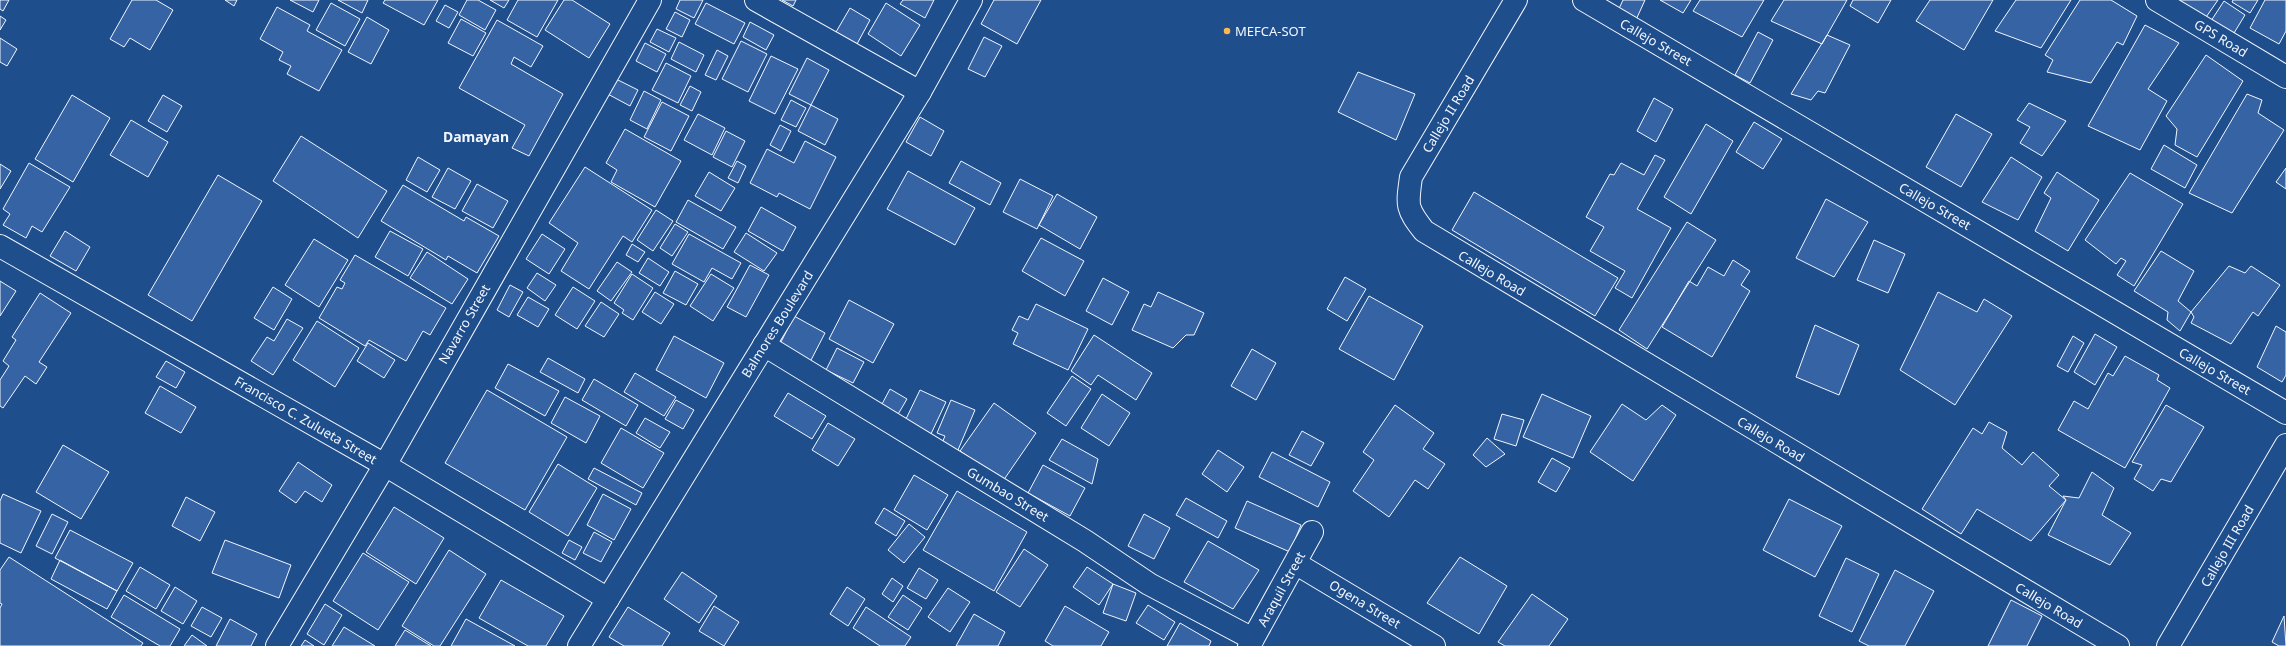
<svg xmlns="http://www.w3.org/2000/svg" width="2286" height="646" font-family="'Noto Sans',sans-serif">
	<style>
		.building { fill: #3563a3; stroke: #f2f6ff }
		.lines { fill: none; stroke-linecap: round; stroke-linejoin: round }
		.street-casing { stroke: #f2f6ff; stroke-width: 24 }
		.secondary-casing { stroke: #f2f6ff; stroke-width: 24 }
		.street { stroke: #1f4e8c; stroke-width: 22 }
		.secondary { stroke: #1f4e8c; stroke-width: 22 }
		.poi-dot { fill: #ffb74d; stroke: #1f4e8c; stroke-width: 1.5 }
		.labels { text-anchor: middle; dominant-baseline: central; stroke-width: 3; stroke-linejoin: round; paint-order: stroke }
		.poi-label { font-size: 13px; fill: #f2f6ff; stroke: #1f4e8c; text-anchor: start }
		.street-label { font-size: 13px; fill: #f2f6ff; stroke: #1f4e8c }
		.neighbourhood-label { font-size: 14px; font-weight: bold; fill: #f2f6ff; stroke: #1f4e8c }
	</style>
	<rect width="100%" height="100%" fill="#1f4e8c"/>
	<path class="building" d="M0,0H9L3,11L0,9Z
		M132,0H156L173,10L150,50L130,38L124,47L110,39Z
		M225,0H237L234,6Z
		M290,0H319L313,12Z
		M338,0H368L362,13Z
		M385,0H438L424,25L383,3Z
		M467,0H478L496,10L485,30L459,15Z
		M490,0H509L504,8Z
		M518,0H558L537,37L507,20Z
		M564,0H572L610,24L589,58L545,30Z
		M680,0H703L694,18L676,9Z
		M782,0H796L793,6Z
		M903,0H934L925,18L900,4Z
		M994,0H1041L1017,44L981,24Z
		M1623,0H1645L1635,22L1617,13Z
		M1660,0H1691L1683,13Z
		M1700,0H1764L1742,37L1693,11Z
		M1784,0H1847L1822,44L1771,21Z
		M1853,0H1891L1878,23L1850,6Z
		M1930,0H1993L1964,50L1916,21Z
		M2016,0H2071L2041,48L1995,31Z
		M2080,0H2111L2137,16L2123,45L2117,42L2091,83L2047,72L2053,60L2045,55Z
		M2175,0H2218L2204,20Z
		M2233,0H2258L2250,13L2232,2Z
		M2265,0H2286V31L2279,44L2250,28Z
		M2224,1L2245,15L2231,38L2209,24Z
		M331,3L360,19L345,46L316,30Z
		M706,3L745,23L734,44L695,24Z
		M886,3L920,25L901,56L868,34Z
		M445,5L458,12L449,28L436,21Z
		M277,7L310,25L307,31L342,50L319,91L287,74L291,66L279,60L283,52L260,39Z
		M850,8L870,20L857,44L836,32Z
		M675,12L690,20L682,37L666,29Z
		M0,16L6,20L0,30Z
		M367,17L389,30L371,64L348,52Z
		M461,19L486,33L473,56L448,43Z
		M497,20L543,46L531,67L514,57L511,64L563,94L529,156L512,148L525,125L459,88Z
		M750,22L774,35L766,50L743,37Z
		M2145,25L2179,43L2148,89L2167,101L2140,150L2088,126Z
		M657,29L676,38L669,52L650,42Z
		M1758,32L1773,40L1750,83L1735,75Z
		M1827,35L1850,45L1825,93L1818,91L1811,100L1791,94Z
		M984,37L1002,46L985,77L968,69Z
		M0,38L17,49L7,66L0,62Z
		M741,41L767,54L748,92L722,79Z
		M679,42L704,55L696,72L671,59Z
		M645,43L666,54L657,72L636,61Z
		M717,50L728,56L716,80L705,75Z
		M2206,55L2243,81L2197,157L2175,145L2177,129L2166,116Z
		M771,56L798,69L775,114L749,101Z
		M807,58L829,70L811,105L789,94Z
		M666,63L691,76L678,103L652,90Z
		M1358,72L1415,94L1396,140L1338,112Z
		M612,77L638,90L630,106L604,92Z
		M690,86L701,92L692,111L680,105Z
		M644,91L661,100L647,129L630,120Z
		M2247,94L2262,100L2258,113L2284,130L2232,213L2189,193Z
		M72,95L110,118L73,182L35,159Z
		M163,95L182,106L167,132L148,121Z
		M1654,98L1673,109L1656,142L1637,131Z
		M791,100L806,108L796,127L781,120Z
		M662,102L689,116L671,151L644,137Z
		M2029,103L2066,121L2042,156L2020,143L2030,127L2017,120Z
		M811,105L838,119L825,145L798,131Z
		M698,114L725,128L712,155L684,140Z
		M1956,114L1992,134L1961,187L1926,167Z
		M920,117L944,131L931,156L906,142Z
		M131,120L168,142L148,177L110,155Z
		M1754,122L1782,139L1763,169L1736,152Z
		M1706,124L1733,141L1691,214L1664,197Z
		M780,125L791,131L781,151L770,145Z
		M625,129L681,161L655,207L611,182L617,170L606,163Z
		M726,131L745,141L732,167L713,157Z
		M301,136L387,191L358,238L273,181Z
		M805,141L836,157L810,209L779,193L777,197L750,183L767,149L794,163Z
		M2164,145L2197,165L2185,188L2151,169Z
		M1655,155L1665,160L1637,209L1671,228L1632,298L1615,288L1625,271L1590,251L1604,227L1586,217L1610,174L1614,175L1621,163L1644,175Z
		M418,157L440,170L427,192L406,180Z
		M2011,157L2042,177L2018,220L1982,202Z
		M737,161L746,166L738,183L728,178Z
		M961,161L1001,183L990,205L949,183Z
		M29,163L70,187L42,232L32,226L26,238L3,225L10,214L3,209Z
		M0,164L11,171L0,189Z
		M585,167L652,210L632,242L623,236L589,289L561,271L578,243L549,223Z
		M448,168L471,181L455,209L432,197Z
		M2286,168V189L2276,182Z
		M908,171L975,208L955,245L887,209Z
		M709,172L735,188L721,211L695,196Z
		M2057,172L2099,200L2068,251L2035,231L2051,198L2044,193Z
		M2130,173L2183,204L2134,286L2117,275L2126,261L2121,258L2116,264L2085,240Z
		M218,175L262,201L192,321L148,295Z
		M1020,179L1053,196L1037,229L1003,212Z
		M477,184L508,201L493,228L462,211Z
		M403,185L464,221L466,217L499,236L477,273L448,256L446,260L381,221Z
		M1474,192L1618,278L1595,316L1452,230Z
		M1057,194L1097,217L1080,249L1039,225Z
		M1826,199L1868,222L1834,277L1796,258Z
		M688,200L736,227L723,249L676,222Z
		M761,207L796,227L783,251L748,231Z
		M656,210L673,221L653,251L637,240Z
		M1687,222L1716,240L1647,349L1619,330Z
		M675,224L688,232L672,256L660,248Z
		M65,231L90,247L76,271L50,256Z
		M390,231L423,249L408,276L375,257Z
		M746,233L777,253L764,271L734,252Z
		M542,234L565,249L549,274L526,259Z
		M689,234L741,263L732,279L712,268L704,282L672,264Z
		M1041,238L1084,261L1065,296L1022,271Z
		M314,239L348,260L319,307L285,285Z
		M1874,240L1905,254L1888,293L1857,280Z
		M632,244L645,252L638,262L626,255Z
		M2161,251L2194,271L2178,301L2191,312L2180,331L2167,320L2168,312L2134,291Z
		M427,252L468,279L452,304L410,278Z
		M355,255L446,308L430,335L423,331L406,361L369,340L365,346L319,318L337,287L342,289L345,283L340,280Z
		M648,258L669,272L660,286L639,273Z
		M1733,260L1750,271L1741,285L1750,291L1712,357L1662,327L1689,281L1697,286L1708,267L1724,276Z
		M617,262L632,272L611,301L597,291Z
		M750,265L769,275L746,317L727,307Z
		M2229,266L2245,273L2251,266L2280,285L2258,316L2253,312L2231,344L2191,323L2194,317L2191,312Z
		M675,271L698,284L686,305L663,293Z
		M537,273L556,285L545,301L527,288Z
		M632,274L653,288L633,320L622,313L624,310L614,303Z
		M711,274L734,288L713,321L690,306Z
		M1345,277L1366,289L1347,321L1327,309Z
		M1103,278L1129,292L1112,325L1086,311Z
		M0,281L16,291L0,316Z
		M510,285L523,292L509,317L497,310Z
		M273,287L292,299L274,330L254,318Z
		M573,287L595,301L577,329L555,315Z
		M655,292L674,304L661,324L642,312Z
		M1158,292L1204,313L1194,335H1186L1173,348L1132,330L1144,304L1151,307Z
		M1938,292L1977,312L1984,299L2012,316L1955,405L1900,370Z
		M40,293L71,313L39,362L47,367L36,384L25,376L3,408L0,406V380L9,366L3,361L16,340L12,337Z
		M1369,296L1423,326L1394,380L1339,349Z
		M528,297L549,309L538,327L517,315Z
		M849,300L894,324L873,363L829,339Z
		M601,302L619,314L604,337L585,326Z
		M1036,304L1088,329L1068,370L1013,344L1018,333L1012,330L1019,316L1028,320Z
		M794,316L825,333L809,364L778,348Z
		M287,319L303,328L273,375L251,361L267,337L274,341Z
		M317,321L359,348L335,387L293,360Z
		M1815,325L1859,345L1839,395L1796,377Z
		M2276,326L2286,332V375L2282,382L2257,367Z
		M2095,334L2117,347L2095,385L2074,372Z
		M1094,335L1152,373L1136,400L1098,375L1091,385L1071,371Z
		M674,336L724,363L706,398L656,370Z
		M2073,336L2084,343L2068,372L2057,366Z
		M368,343L395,360L384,378L357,361Z
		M837,348L864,362L853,383L826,370Z
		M1252,349L1276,363L1256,400L1231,386Z
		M2125,356L2159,375L2157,380L2170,388L2125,468L2058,430L2074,401L2088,409L2108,373L2113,376Z
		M548,358L585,379L578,393L540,372Z
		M166,361L185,372L176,388L156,377Z
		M508,364L559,391L545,416L495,388Z
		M635,373L676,397L664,416L624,392Z
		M1072,376L1091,389L1066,426L1047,413Z
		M594,379L638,405L626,426L582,400Z
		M160,386L196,407L181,433L145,413Z
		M890,389L907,399L897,416L881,406Z
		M487,390L567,437L525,510L445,463Z
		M920,390L946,402L930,436L904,423Z
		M788,393L826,416L812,439L774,416Z
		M1102,394L1130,413L1109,446L1081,428Z
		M1542,394L1591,416L1573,458L1523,437Z
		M565,397L600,416L586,443L551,423Z
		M676,400L694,410L683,429L665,419Z
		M951,400L975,410L955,457L939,450L945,436L937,433Z
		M994,403L1036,433L1003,481L960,451Z
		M1622,404L1646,420L1662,405L1676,415L1633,481L1590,452Z
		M1395,405L1434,433L1423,449L1445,464L1428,489L1415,480L1389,517L1353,491L1374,460L1363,452Z
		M2166,405L2204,427L2171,482L2161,479L2153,491L2134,479L2142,465L2132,462Z
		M1502,414L1524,420L1516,446L1494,439Z
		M645,418L670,432L660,448L636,433Z
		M1989,422L2007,432L2002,448L2022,465L2033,452L2059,475L2049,486L2066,500L2031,541L1977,509L1961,534L1922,509L1973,428L1982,434Z
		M828,423L855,439L838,466L812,450Z
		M621,428L664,453L643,488L601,463Z
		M1302,431L1324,443L1311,466L1289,455Z
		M1487,438L1505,454L1486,467L1473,455Z
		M1062,439L1098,459L1092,484L1049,460Z
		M63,445L109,472L81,519L36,492Z
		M1218,450L1244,467L1227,492L1202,474Z
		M1272,452L1330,482L1318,507L1259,477Z
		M1552,458L1570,468L1556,492L1538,482Z
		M298,462L332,485L322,502L305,491L296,503L279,491Z
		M558,464L597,488L568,536L529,512Z
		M1043,465L1085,488L1070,516L1028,493Z
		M594,468L642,493L636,505L588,479Z
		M2092,472L2114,488L2102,515L2131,533L2110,565L2048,535L2066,500L2063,496L2079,498Z
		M914,475L948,495L927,530L894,510Z
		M957,491L1027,532L994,591L923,550Z
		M3,494L41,511L21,553L0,543V501Z
		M603,494L631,509L614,540L587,525Z
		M186,497L215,512L200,541L172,526Z
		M1186,498L1227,521L1218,538L1176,515Z
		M1789,499L1842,526L1815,577L1763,550Z
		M1247,501L1301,525L1290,552L1235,528Z
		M394,507L444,538L416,584L366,552Z
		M884,508L905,521L896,536L875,523Z
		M52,514L68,522L52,554L36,546Z
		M1144,514L1170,528L1154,559L1128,546Z
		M909,524L925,537L904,563L888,550Z
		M70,530L133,563L117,591L55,558Z
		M594,532L612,542L601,562L583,553Z
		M225,540L291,565L279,598L212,573Z
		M569,540L582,547L575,560L562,553Z
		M1208,541L1259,570L1233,609L1184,582Z
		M1024,549L1048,565L1020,607L996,592Z
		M449,550L486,574L440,646H434L402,626Z
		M363,553L409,582L378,630L333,601Z
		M9,557L143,643L141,646H0V608L2,604L0,603V570Z
		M1460,557L1507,586L1479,634L1427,603Z
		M1846,558L1879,574L1852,632L1819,616Z
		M60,560L117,591L107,609L51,579Z
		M140,567L170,585L156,609L126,591Z
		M1087,567L1113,584L1099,605L1073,587Z
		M919,568L938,580L926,599L907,588Z
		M1895,570L1934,591L1905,646H1869L1859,641Z
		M682,572L717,596L699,623L664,599Z
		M892,578L903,586L893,602L882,594Z
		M501,580L564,616L546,646H528L479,618Z
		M1113,584L1136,593L1126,621L1103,613Z
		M175,587L197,601L183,624L161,611Z
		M847,587L865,599L848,626L830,614Z
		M948,588L970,602L950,632L928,617Z
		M1532,594L1568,619L1549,646H1505L1498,642Z
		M124,595L180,629L170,646H160L111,617Z
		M903,595L922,608L908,630L888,617Z
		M2011,600L2042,616L2027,646H1988Z
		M325,604L342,615L324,645L307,634Z
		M1148,605L1175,622L1164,640L1136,623Z
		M714,606L739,622L724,646L699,631Z
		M1065,606L1109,632L1101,646H1053L1045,641Z
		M202,607L222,618L211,637L191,626Z
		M628,607L670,633L662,646H624L609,637Z
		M866,607L911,637L905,646H880L853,628Z
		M974,614L1005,632L998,646H956Z
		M2284,616L2286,646H2279L2272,642Z
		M230,619L257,634L251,646H216Z
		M466,619L515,646H451Z
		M1180,623L1211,641L1209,646H1167Z
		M344,627L375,646H332Z
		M405,630L431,646H395Z
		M192,635L207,646H184Z
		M305,640L314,646H301Z"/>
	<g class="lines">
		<defs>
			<path id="street" d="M756,0L920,92
				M1516,0L1411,177C1407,206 1406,208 1424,231L2118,646
				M1584,0L2286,413
				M2157,0L2286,77
				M0,246L385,465L608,599
				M764,345L1085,541L1149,584L1253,639
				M1295,563L1434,646
				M277,646L385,465L650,0
				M1249,646L1312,532
				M2168,646L2286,445"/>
			<path id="secondary" d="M579,646L920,92L971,0"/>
		</defs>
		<use href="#street" class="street-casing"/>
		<use href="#secondary" class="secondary-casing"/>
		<use href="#street" class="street"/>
		<use href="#secondary" class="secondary"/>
	</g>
	<circle class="poi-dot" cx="1227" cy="31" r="4"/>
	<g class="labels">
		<g class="poi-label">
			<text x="1235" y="31">MEFCA-SOT</text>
		</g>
		<g class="street-label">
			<text transform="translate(2221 38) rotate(31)">GPS Road</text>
			<text transform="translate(1656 42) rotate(30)">Callejo Street</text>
			<text transform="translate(1448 114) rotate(-59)">Callejo II Road</text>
			<text transform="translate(1935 206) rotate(30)">Callejo Street</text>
			<text transform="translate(1492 273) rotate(31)">Callejo Road</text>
			<text transform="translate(464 324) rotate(-60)">Navarro Street</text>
			<text transform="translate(777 324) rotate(-58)">Balmores Boulevard</text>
			<text transform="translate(2215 371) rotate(30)">Callejo Street</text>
			<text transform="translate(306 420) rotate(30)">Francisco C. Zulueta Street</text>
			<text transform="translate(1771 439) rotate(31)">Callejo Road</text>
			<text transform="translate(1008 494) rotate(31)">Gumbao Street</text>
			<text transform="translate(2227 546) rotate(-60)">Callejo III Road</text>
			<text transform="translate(1281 589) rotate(-61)">Araquil Street</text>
			<text transform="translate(1365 604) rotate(31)">Ogena Street</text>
			<text transform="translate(2049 605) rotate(31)">Callejo Road</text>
		</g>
		<g class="neighbourhood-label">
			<text x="476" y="136">Damayan</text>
		</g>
	</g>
</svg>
